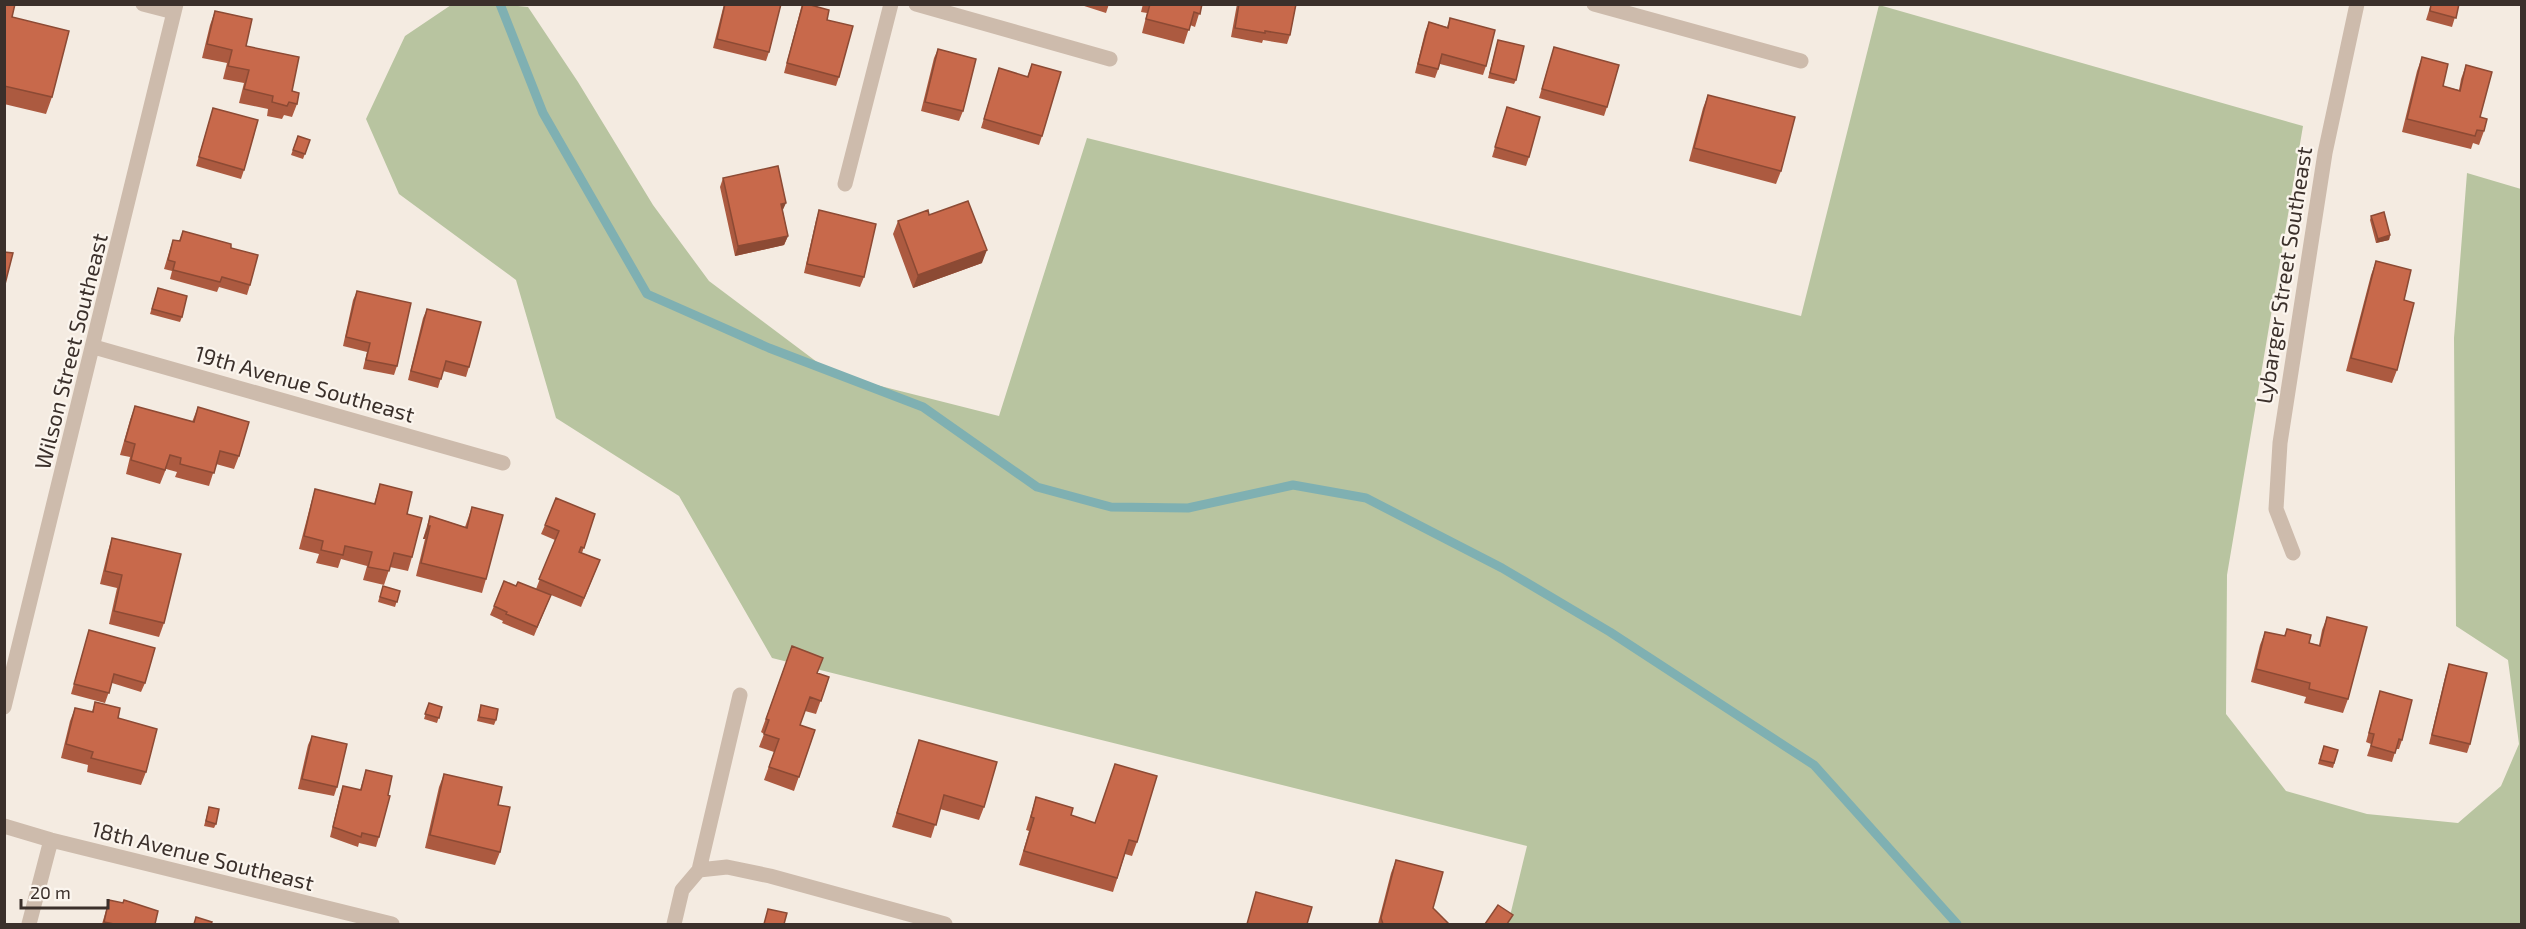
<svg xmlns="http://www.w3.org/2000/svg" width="2526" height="929" font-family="'Exo 2',sans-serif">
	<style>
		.green { fill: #b8c4a0 }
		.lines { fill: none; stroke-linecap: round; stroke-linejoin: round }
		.stream { stroke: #7fb0b2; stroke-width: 9 }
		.minor { stroke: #cdbbac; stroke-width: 15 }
		.wall { fill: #ac5a40 }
		.shaded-wall { fill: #8c4a34 }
		.building { fill: #c8694b; stroke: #8c4a34; stroke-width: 1.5 }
		.labels { text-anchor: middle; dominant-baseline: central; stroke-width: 4.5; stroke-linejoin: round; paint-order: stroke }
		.street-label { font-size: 22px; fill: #3b302b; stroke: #fbf5ee }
	</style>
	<rect width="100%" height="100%" fill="#f4ebe1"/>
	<path class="green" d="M499,4L528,7L578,82L653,205L709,281L833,374L999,416L1087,138L1801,316L1879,5L2303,126L2227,575L2226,714L2286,791L2367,814L2458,823L2501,786L2519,744L2508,660L2456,626L2454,338L2467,173L2521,189V924H1508L1527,846L772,658L679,496L556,418L516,280L399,194L366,119L405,36L451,5Z"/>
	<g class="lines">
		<path class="stream" d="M500,4L543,113L647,294L769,348L923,407L1037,487L1111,507L1188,508L1293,485L1366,498L1502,568L1610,632L1814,765L1957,924"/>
		<path class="minor" d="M143,4L174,12
			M916,4L1110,59
			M1594,4L1801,61
			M845,184L891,4
			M94,347L503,463
			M2293,553L2276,509L2280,443L2325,153L2357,4
			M4,707L176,4
			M4,826L51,840L392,924
			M699,870L727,867L770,876L945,924
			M29,924L51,840
			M674,924L682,890L699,870L740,695"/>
	</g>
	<path class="wall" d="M4,4L12,17L52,97L46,114L4,104Z
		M724,4H781L769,52L766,61L713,48Z
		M802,4L827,20L839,77L836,86L784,73Z
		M1078,4H1109L1106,13Z
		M1143,4H1202L1195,27L1190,25L1184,44L1142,33L1147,13L1141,12Z
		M1237,4H1296L1290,35L1287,44L1263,40L1262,43L1231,37Z
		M2431,4H2459L2452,27L2426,20Z
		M215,11L246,46L292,91L297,104L292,117L284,115L282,119L267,116L268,109L239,103L244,83L223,79L227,63L202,58L210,25Z
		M1450,18L1486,66L1483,75L1440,64L1435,78L1415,73L1425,32L1429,22L1447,27Z
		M1498,40L1516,80L1514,84L1488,78Z
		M1554,47L1607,107L1604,116L1539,98Z
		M938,49L963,111L959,121L921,111L934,58Z
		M2422,57L2443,86L2459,90L2461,79L2466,65L2484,131L2479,145L2473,143L2471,149L2402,132L2417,71Z
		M1032,64L1042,136L1039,145L981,128L999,68L1027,77Z
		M1708,95L1781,171L1776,184L1689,161L1703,108Z
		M1507,107L1529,157L1526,166L1492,157Z
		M213,108L244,170L241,179L196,166Z
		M298,136L310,140L303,159L291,155Z
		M723,178L783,212L788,236L784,245L735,256L720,187Z
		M819,210L864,277L860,287L804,273L816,220Z
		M929,215L982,263L913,288L893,234L898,221Z
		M2371,216L2390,235L2389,240L2376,243L2370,220Z
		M183,231L231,248L250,285L247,295L219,287L217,292L170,279L172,271L164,269L170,249L173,240L179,241Z
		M2376,261L2397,370L2392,383L2346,371L2371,275Z
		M158,288L182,317L180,322L150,314Z
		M357,291L397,366L394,375L363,369L367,352L343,346L353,300Z
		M427,309L469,367L466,377L443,371L438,388L408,380L423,318Z
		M135,406L192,422L198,407L239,456L234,469L216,464L209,486L175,477L177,472L166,469L160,484L126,474L130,457L120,455L130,420Z
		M380,484L407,514L412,557L408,571L390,567L384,585L363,580L367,566L341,559L338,568L316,563L319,554L299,549L311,503L315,489L374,504Z
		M472,507L486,579L482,593L416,576L425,539H423L430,516L465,527Z
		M595,514L582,553L600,560L581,607L536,589L555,540L541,534L545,525Z
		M112,538L164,623L159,637L109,624L117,588L100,584L108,551Z
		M383,586L400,591L395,607L378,602Z
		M516,586L551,595L534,636L502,623L503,621L490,615L494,606Z
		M2327,617L2348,699L2343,713L2304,703L2306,697L2251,682L2260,645L2265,632L2284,636L2287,629L2309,643L2319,645L2322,630Z
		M89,630L145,683L141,692L112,683L105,703L71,694Z
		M792,646L817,673L829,677L816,714L805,711L800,725L815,730L794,791L764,780L774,752L759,747L764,734L761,732Z
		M2449,664L2470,744L2467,753L2429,744L2446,673Z
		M2380,691L2402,740L2399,749H2396L2392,762L2367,756L2371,744L2366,742Z
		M95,702L118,718L146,772L141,785L87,772L88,765L61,758L70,721L75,708L92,712Z
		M429,703L442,707L437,723L424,719Z
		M481,705L496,720L494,725L477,721Z
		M312,736L337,787L334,796L298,789L308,745Z
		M919,740L984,807L979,820L940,809L931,838L892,827Z
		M2324,746L2338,750L2333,768L2318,764Z
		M366,770L388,795L379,837L376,847L359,843L358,847L330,837L340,795L343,786L360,790Z
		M444,774L498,805L500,852L495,865L425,848L439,787Z
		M1036,797L1071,815L1137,842L1132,856L1125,854L1113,892L1019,865L1029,831L1026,830Z
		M209,807L216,824L214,828L204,826Z
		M1396,860L1433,908L1449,924H1378L1391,873Z
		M109,900L155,924H102Z"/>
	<path class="shaded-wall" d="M786,203L782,212L781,204Z
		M2390,235L2389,240L2376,243L2378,239Z
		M788,236L784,245L735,256L738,246Z
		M987,250L982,263L913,288L918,275Z
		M428,526H430L425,539H423Z"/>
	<path class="building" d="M4,4H15L12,17L69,31L52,97L4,86Z
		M725,4H781L769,52L717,39Z
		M803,4H807L829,10L827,20L853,26L839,77L787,63Z
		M1150,4H1202L1200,14L1194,12L1189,30L1146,19Z
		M1239,4H1296L1290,35L1265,31V33L1235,28Z
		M2431,4H2459L2456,18L2430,11Z
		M215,11L252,19L246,46L299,57L292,91L299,93L297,104L289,102L287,106L272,102L273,96L244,89L249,70L228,66L232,50L207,44Z
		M1450,18L1495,30L1486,66L1442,54L1438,69L1418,64L1429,22L1448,28Z
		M1498,40L1524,46L1516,80L1490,73Z
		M1554,47L1619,65L1607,107L1542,89Z
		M938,49L976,59L963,111L925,102Z
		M2422,57L2448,64L2443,86L2460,91L2466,65L2492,72L2480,117L2487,119L2484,131L2477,130L2475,136L2407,119Z
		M1032,64L1061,72L1042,136L984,119L999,68L1028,77Z
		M1708,95L1795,117L1781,171L1694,148Z
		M1507,107L1540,117L1529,157L1495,147Z
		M213,108L258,120L244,170L199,157Z
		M298,136L310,140L305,154L293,150Z
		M778,166L786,203L781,204L788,236L738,246L723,178Z
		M968,201L987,250L918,275L898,221L928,210L929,215Z
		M819,210L876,224L864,277L807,264Z
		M2384,212L2390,235L2378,239L2371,216Z
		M183,231L231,244V248L258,255L250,285L222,277L220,282L173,270L175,262L168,260L173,240L180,241Z
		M4,252L13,253L4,288Z
		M2376,261L2411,270L2404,300L2414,303L2397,370L2351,358Z
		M158,288L187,296L182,317L152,309Z
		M357,291L411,303L397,366L366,360L370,343L346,337Z
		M427,309L481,322L469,367L446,361L441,379L411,371Z
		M135,406L194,422L198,407L249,422L239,456L220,451L214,473L180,464L181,458L170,455L165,470L131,460L135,444L125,441Z
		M380,484L412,492L407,514L422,518L412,557L394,553L389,571L368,567L372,552L345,546L343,555L321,550L323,541L304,536L315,489L375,504Z
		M556,498L595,514L584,548L581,547L579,552L600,560L584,598L539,579L559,531L545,525Z
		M472,507L503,515L486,579L421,563L430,526H428L430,516L467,528Z
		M112,538L181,554L164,623L114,611L122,575L105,571Z
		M504,581L516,586L518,582L551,595L537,627L506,614L507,612L494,606Z
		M383,586L400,591L397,602L380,597Z
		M2327,617L2367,627L2348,699L2309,689L2310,683L2256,669L2265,632L2285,636L2287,629L2311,635L2309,643L2320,646Z
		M89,630L155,648L145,683L114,674L109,693L74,684Z
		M792,646L823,658L817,673L829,677L821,701L810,697L800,725L815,730L799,777L769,767L779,739L764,734L769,720L766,719Z
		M2449,664L2487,673L2470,744L2432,735Z
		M2380,691L2412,700L2402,740L2399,739L2395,753L2371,746L2374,734L2369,733Z
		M95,702L120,708L118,718L157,729L146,772L91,758L93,752L66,744L75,708L93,712Z
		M429,703L442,707L439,718L425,714Z
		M481,705L498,709L496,720L479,717Z
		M312,736L347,744L337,787L302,779Z
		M919,740L997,762L984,807L944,795L936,825L897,813Z
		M2324,746L2338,750L2334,763L2320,760Z
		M1115,764L1157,776L1137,842L1129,840L1117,878L1024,851L1034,818L1031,817L1036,797L1073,808L1071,815L1095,823Z
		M366,770L392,776L388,795L390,796L379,837L362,833L361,837L333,827L343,786L361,790Z
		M444,774L502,787L498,805L510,807L500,852L430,835Z
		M209,807L219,809L216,824L206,821Z
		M1396,860L1443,872L1433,908L1449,924H1383L1381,918Z
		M1256,892L1312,907L1307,924H1247Z
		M109,900L123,903L124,900L158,911L155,924H114L104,922Z
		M1498,905L1513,915L1507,924H1485Z
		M768,909L787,913L784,924H764Z
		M196,917L212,922L211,924H194Z"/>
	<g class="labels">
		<g class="street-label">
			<text transform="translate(2283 275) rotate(-81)">Lybarger Street Southeast</text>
			<text transform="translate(70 351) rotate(-76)">Wilson Street Southeast</text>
			<text transform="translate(305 383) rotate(16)">19th Avenue Southeast</text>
			<text transform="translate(203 855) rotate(14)">18th Avenue Southeast</text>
		</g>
	</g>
	<rect width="2526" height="929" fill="none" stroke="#3b302b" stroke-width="12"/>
	<path d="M21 899v9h87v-9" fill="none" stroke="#3b302b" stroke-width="3"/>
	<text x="30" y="899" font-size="18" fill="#3b302b" stroke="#fbf5ee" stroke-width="4.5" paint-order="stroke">20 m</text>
</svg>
